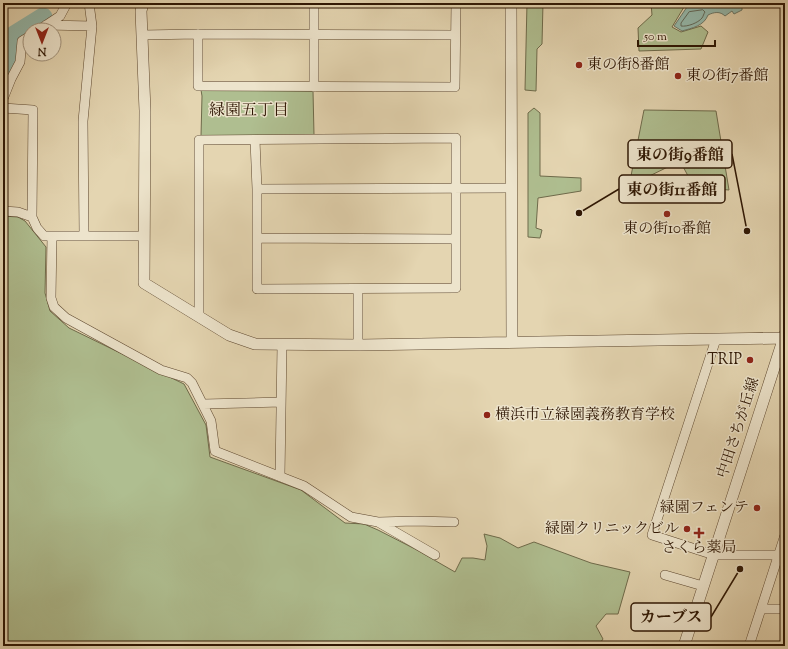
<svg xmlns="http://www.w3.org/2000/svg" width="788" height="649" font-family="'Sorts Mill Goudy','Noto Serif JP',serif">
	<style>
		.green { fill: #afbe90; stroke: #6e6a4a }
		.water { fill: #95b9ac; stroke: #6c7868 }
		.lines { fill: none; stroke-linecap: round; stroke-linejoin: round }
		.shore { stroke: #626858; stroke-width: 1 }
		.river { stroke: #95b9ac; stroke-width: 19 }
		.minor-casing { stroke: #5c462e; stroke-width: 10 }
		.tertiary-casing { stroke: #5c462e; stroke-width: 12 }
		.minor { stroke: #ede4cc; stroke-width: 9 }
		.tertiary { stroke: #ede4cc; stroke-width: 11 }
		.poi-dot { fill: #8f2418; stroke: #ede4cc; stroke-width: 1.5 }
		.labels { text-anchor: middle; dominant-baseline: central; stroke-width: 3; stroke-linejoin: round; paint-order: stroke }
		.poi-label { font-size: 15px; fill: #2e1603; stroke: #ede4cc; text-anchor: start }
		.street-label { font-size: 15px; fill: #2e1603; stroke: #ede4cc }
		.neighbourhood-label { font-size: 16px; fill: #2e1603; stroke: #ede4cc }
		.leader { fill: none; stroke: #2e1603; stroke-width: 1.5 }
		.callout-dot { fill: #2e1603; stroke: #ede4cc; stroke-width: 1.5 }
		.callout { fill: #ede4cc; stroke: #2e1603; stroke-width: 1.5 }
		.callout-label { font-size: 16px; text-anchor: middle; font-weight: bold; fill: #2e1603 }
	</style>
	<rect width="100%" height="100%" fill="#e4d5b1"/>
	<filter id="stains"><feTurbulence type="fractalNoise" baseFrequency=".005" numOctaves="4"/><feColorMatrix values="0 0 0 0 .2 0 0 0 0 .09 0 0 0 0 .02 0 0 0 .5 -.17"/></filter>
	<radialGradient id="worn" r=".72"><stop offset=".6" stop-color="#630" stop-opacity="0"/><stop offset="1" stop-color="#630" stop-opacity=".3"/></radialGradient>
	<path class="green" d="M527,3H543L542,44L537,49L536,91L525,90Z
		M651,3H694V5L684,7L672,27L681,32L701,26L708,32L701,49L639,51L638,28L652,15Z
		M201,90L313,91L314,135L201,136L202,96Z
		M534,108L540,113V176L581,178V191L538,198L536,228L542,230L540,238L528,237V113Z
		M644,110L716,111L729,190L694,187L680,161L629,186Z
		M3,216L18,217L25,221L46,247L45,293L50,311L69,328L184,384L206,425L210,457L301,490L345,523L364,524L378,530L415,549L455,572L462,558H473L485,560L487,546L484,534L500,538L518,548L534,542L591,563L630,572L618,614H606L596,626L603,639L598,646H3Z"/>
	<path class="water" d="M709,3H747V5L742,7V10L734,14L732,11L725,16C720,11 714,12 708,15C704,26 692,28 682,31L674,26L687,7L707,5Z"/>
	<g class="lines">
		<path class="shore" d="M703,10L705,12C704,13 703,17 702,18C698,23 687,27 681,26V23L689,12Z"/>
		<path class="river" d="M3,75L12,60L14,35L43,17"/>
		<defs>
			<path id="minor" d="M314,3V87
				M46,25L92,26
				M39,30L60,16L67,3
				M198,34V86L455,87L456,3
				M142,35L198,34L455,35
				M3,99L11,79L20,62L22,41L30,36
				M3,108L33,110L32,217L37,228L44,236H144
				M257,189L511,188
				M3,211L18,212L32,217
				M52,236L51,298L54,307L66,318L161,370L187,378L192,383L211,421L215,451L304,486L351,517L378,522L415,521L454,522
				M84,236L83,121L92,26L89,3
				M257,238L456,239
				M358,289V345
				M199,317V140L456,138V288L257,289V189L255,140
				M716,339L652,535L714,555H785
				M203,404L281,402
				M280,476L282,345
				M378,522L435,555
				M665,575L703,586
				M761,609H785
				M749,646L785,535"/>
			<path id="tertiary" d="M143,3L141,11L145,111L144,283L229,335L255,344L360,345L785,338
				M511,3L512,342
				M684,646L785,334"/>
		</defs>
		<use href="#minor" class="minor-casing"/>
		<use href="#tertiary" class="tertiary-casing"/>
		<use href="#minor" class="minor"/>
		<use href="#tertiary" class="tertiary"/>
	</g>
	<g class="poi-dot">
		<circle cx="579" cy="65" r="4"/>
		<circle cx="678" cy="76" r="4"/>
		<circle cx="667" cy="214" r="4"/>
		<circle cx="750" cy="360" r="4"/>
		<circle cx="487" cy="415" r="4"/>
		<circle cx="757" cy="508" r="4"/>
		<circle cx="687" cy="529" r="4"/>
		<path d="M697 527h4v4h4v4h-4v4h-4v-4h-4v-4h4z"/>
	</g>
	<g class="labels">
		<g class="poi-label">
			<text x="587" y="65">東の街8番館</text>
			<text x="686" y="76">東の街7番館</text>
			<text x="667" y="229" text-anchor="middle">東の街10番館</text>
			<text x="742" y="360" text-anchor="end">TRIP</text>
			<text x="495" y="415">横浜市立緑園義務教育学校</text>
			<text x="749" y="508" text-anchor="end">緑園フェンテ</text>
			<text x="679" y="529" text-anchor="end">緑園クリニックビル</text>
			<text x="699" y="548" text-anchor="middle">さくら薬局</text>
		</g>
		<g class="street-label">
			<text transform="translate(739 428) rotate(-72)">中田さちが丘線</text>
		</g>
		<g class="neighbourhood-label">
			<text x="249" y="111">緑園五丁目</text>
		</g>
	</g>
	<path class="leader" d="M747 231L732 154M579 213L619 189M740 569L711 617"/>
	<g class="callout-dot">
		<circle cx="747" cy="231" r="4"/>
		<circle cx="579" cy="213" r="4"/>
		<circle cx="740" cy="569" r="4"/>
	</g>
	<g class="callout">
		<rect x="628" y="140" width="104" height="28" rx="4"/>
		<rect x="619" y="175" width="106" height="28" rx="4"/>
		<rect x="631" y="603" width="80" height="28" rx="4"/>
	</g>
	<g class="callout-label">
		<text x="680" y="160">東の街9番館</text>
		<text x="672" y="195">東の街11番館</text>
		<text x="671" y="622">カーブス</text>
	</g>
	<rect width="788" height="649" fill="none" stroke="#e4d5b1" stroke-width="16"/>
	<rect x="4" y="4" width="780" height="641" fill="none" stroke="#2e1603" stroke-width="2"/>
	<rect x="8" y="8" width="772" height="633" fill="none" stroke="#2e1603"/>
	<g transform="translate(42 42) rotate(180)"><circle r="19" fill="#ede4cc" stroke="#a1927c"/>
	<path d="M0-3L7 15L0 10L-7 15Z" fill="#8f2418"/>
	<text y="-6" font-size="11" font-weight="bold" text-anchor="middle" fill="#2e1603">N</text>
	</g>
	<path d="M638 40v6h77v-6" fill="none" stroke="#2e1603" stroke-width="2"/>
	<text x="644" y="40" font-size="12" fill="#2e1603" stroke="#ede4cc" stroke-width="3" paint-order="stroke">50 m</text>
	<rect width="100%" height="100%" filter="url(#stains)"/>
	<rect width="100%" height="100%" fill="url(#worn)"/>
</svg>
